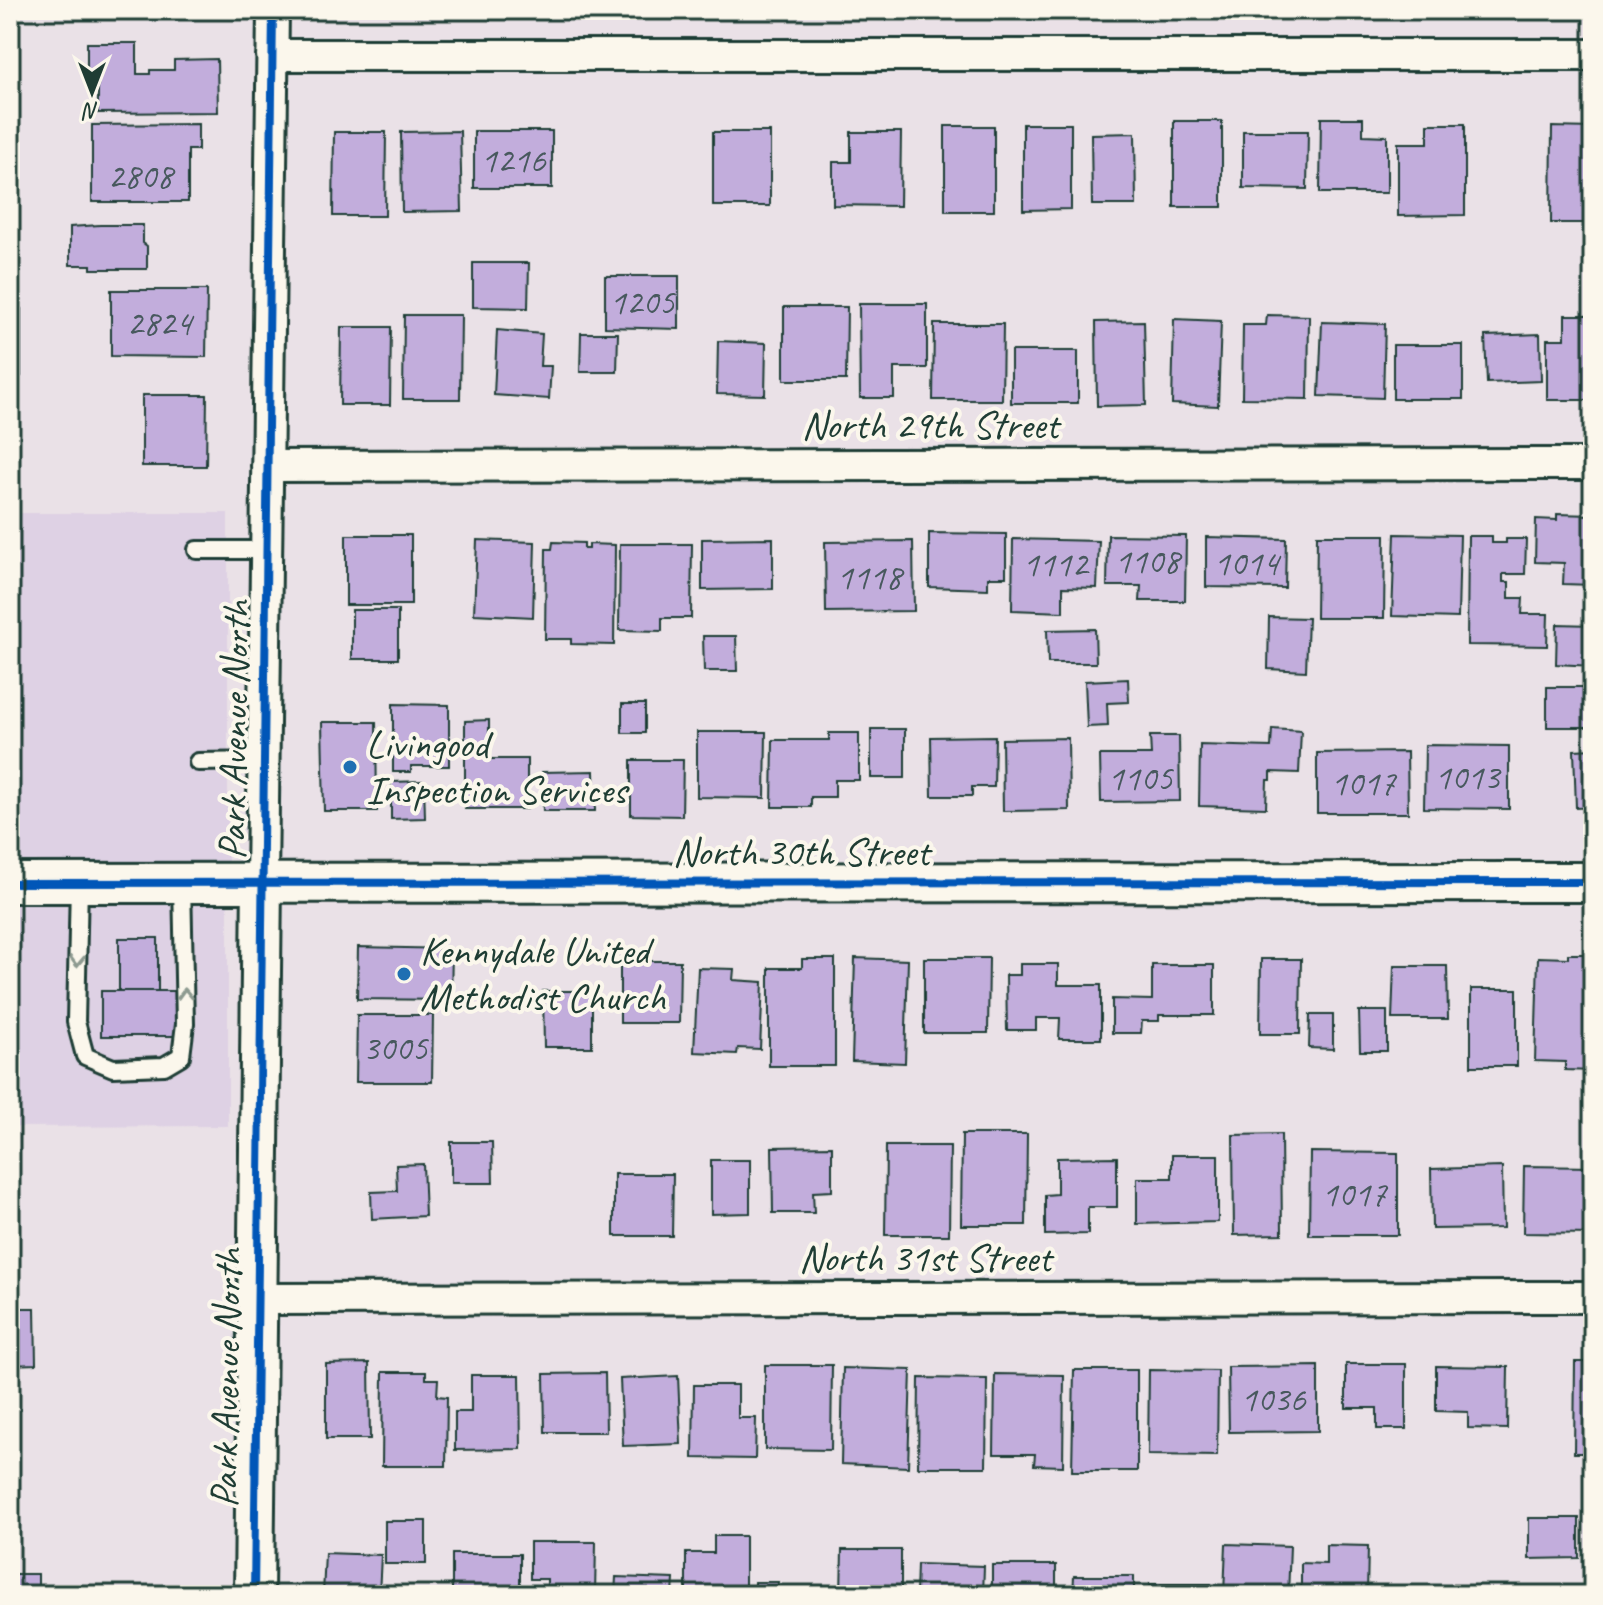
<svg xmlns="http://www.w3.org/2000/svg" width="1603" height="1605" font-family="Caveat,sans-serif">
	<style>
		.built { fill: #ded1e4 }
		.building { fill: #c2addc; stroke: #1f3d34; stroke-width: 2 }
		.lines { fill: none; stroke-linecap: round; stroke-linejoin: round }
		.service-casing { stroke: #1f3d34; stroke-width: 22 }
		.minor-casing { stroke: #1f3d34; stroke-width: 36 }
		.tertiary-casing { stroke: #1f3d34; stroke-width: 44 }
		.service { stroke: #fbf7ec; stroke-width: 16 }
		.minor { stroke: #fbf7ec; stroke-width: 30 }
		.tertiary { stroke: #fbf7ec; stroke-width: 38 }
		.cycleway-casing { stroke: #fbf7ec; stroke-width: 13 }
		.cycleway { stroke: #0057b8; stroke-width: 8 }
		.oneway { stroke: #8d9a90 }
		.poi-dot { fill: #1f6fb2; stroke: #fbf7ec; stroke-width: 3 }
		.labels { text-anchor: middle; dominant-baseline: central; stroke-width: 8; stroke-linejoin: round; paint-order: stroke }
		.number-label { font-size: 36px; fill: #48595e }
		.street-label { font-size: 40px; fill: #1f3d34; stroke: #fbf7ec }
		.poi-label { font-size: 40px; fill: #1f3d34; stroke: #fbf7ec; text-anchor: start }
	</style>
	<rect width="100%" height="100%" fill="#eae1e7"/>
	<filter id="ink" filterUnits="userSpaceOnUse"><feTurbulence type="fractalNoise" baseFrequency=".0125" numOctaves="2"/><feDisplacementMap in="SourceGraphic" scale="16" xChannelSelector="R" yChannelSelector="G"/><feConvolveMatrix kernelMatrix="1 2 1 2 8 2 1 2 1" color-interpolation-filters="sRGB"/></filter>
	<g filter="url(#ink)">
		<path class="built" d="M10,513H228V1126L10,1127Z"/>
		<path class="building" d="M10,15H16V81H10Z
			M87,43H137V74H150V70H174V60L217,59L218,112L98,113V83H87Z
			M1321,118H1363V135L1387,136V193H1320Z
			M1174,121H1222V207H1174Z
			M198,124V150H188V202H92V125Z
			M1023,124H1071V209L1023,210Z
			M1428,124H1465V215L1398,216V143H1428Z
			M945,126H994V211H945Z
			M1552,127L1593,128V223H1551Z
			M460,131L462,211L402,212L401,132Z
			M474,131H552V188H474Z
			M1243,131H1308L1307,189L1243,188Z
			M334,132H386L385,216H333Z
			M713,132H770V206H713Z
			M851,132H901L900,206L833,205V162H851Z
			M1135,133L1136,205H1092L1091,134Z
			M100,225H143V243L147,246V269H91V265H70V227Z
			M473,263H529L528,308L473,307Z
			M605,276H679V329L605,327Z
			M111,290H207L206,357L111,356Z
			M859,304H927V368H894V398H860Z
			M784,307H847L846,380H784Z
			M10,309H21V376H10Z
			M404,315H461L460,399H403Z
			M1267,315L1309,316L1308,399L1242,398L1243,325H1266Z
			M1565,315H1593V400H1547V339H1565Z
			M1174,319L1221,321L1218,406L1172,404Z
			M1144,321L1146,405L1097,406L1096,322Z
			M1322,322L1385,324L1383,398L1319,396Z
			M934,324H1003L1002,400H933Z
			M341,327H391L390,405H340Z
			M497,330L542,334L540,366H551L549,399L494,395Z
			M581,333H618L617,372H580Z
			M1540,334L1541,381L1487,383L1485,336Z
			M718,341L766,343L765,395L717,394Z
			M1393,345H1463V399H1393Z
			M1011,351H1078V403H1011Z
			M142,395H207L206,466H142Z
			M1557,514L1593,515V585L1563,584L1564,563L1535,562L1536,519L1557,520Z
			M929,533L1006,534V577H988V589L929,587Z
			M1395,534L1460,535L1458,618L1392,616Z
			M346,535H411V605H346Z
			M1108,535L1186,536L1185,601H1140L1141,586H1107Z
			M1317,535H1385L1384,618H1316Z
			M1468,536H1492V543H1506V539H1526L1525,574H1503V582H1509V598H1523L1522,614H1548L1547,646L1467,645Z
			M1206,537L1286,539L1285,588L1206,587Z
			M773,538V589L702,590V539Z
			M1013,539L1099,541L1097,588L1063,587V612L1012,610Z
			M477,540L535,542L533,617L474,614Z
			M913,541L914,611L826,612L825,542Z
			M553,542L584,543V549H589V544L615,545L614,645L571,644V639H545L546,549H552Z
			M620,544H692L691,618H662V631L619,630Z
			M352,610H398V659H352Z
			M1269,617L1308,618L1306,671L1268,669Z
			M1557,624L1593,625V666L1556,664Z
			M1095,629L1096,663H1048L1047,630Z
			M703,636H736L737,671H704Z
			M1128,679L1129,702L1107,703L1108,726L1087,727L1085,681Z
			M1547,687H1589L1588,727H1547Z
			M393,704L449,705V766H411V772H393Z
			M622,704H645V733H622Z
			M489,720V759H527V809H465V721Z
			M322,722H376L377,811H324Z
			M871,729H905V778H871Z
			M1272,729L1301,731L1299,773L1271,772V780H1267L1266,808L1199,806L1200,745L1271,747Z
			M697,732H766L765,798L697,797Z
			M829,733H859V780H835V797H811V807H772L773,740H829Z
			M995,736L994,787H972V796H932L931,737Z
			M1150,736H1179L1180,801L1101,802L1100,755H1151Z
			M1068,738L1069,810L1003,811L1002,739Z
			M1425,745L1509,746V809L1424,808Z
			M1593,749V807L1576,808L1574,750Z
			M1407,752L1408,813H1317V753Z
			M631,760H683L682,816L631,815Z
			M594,771L595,811H543L542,772Z
			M424,781L425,818L391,819V782Z
			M119,938H158V991H119Z
			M358,947L452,949L451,1000L357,999Z
			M1568,954H1593V1071L1565,1070V1062L1535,1061L1538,957L1568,958Z
			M855,958L908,960L905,1063L852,1061Z
			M924,958H989L988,1033H924Z
			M802,959H835V1066H769V968H802Z
			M1261,959H1301L1300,1034H1260Z
			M620,961H680L679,1023H620Z
			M1020,964H1058V985H1101V1039H1059L1060,1018H1036V1030H1007L1006,975H1020Z
			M1152,965H1214V1015H1159V1021H1142L1141,1033H1112V999L1152,1000Z
			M1394,966H1447L1448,1019H1392Z
			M698,968L734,969L733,980L763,982L760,1049L738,1048L737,1054L694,1052Z
			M1471,989H1517V1066H1471Z
			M101,991H178V1036H101Z
			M543,991H592V1047H544Z
			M1359,1011H1387V1051H1360Z
			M357,1015H433L432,1082H356Z
			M1310,1015H1333V1049L1309,1048Z
			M962,1134H1027L1026,1225H961Z
			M1281,1134L1282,1234L1234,1235L1233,1135Z
			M451,1142H492L493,1183H451Z
			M832,1146V1191L813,1192L814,1213H773L772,1147Z
			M886,1146H950L949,1235H885Z
			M1310,1152L1398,1153V1235H1309Z
			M1172,1155H1218V1222L1137,1224V1178H1172Z
			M1117,1157V1207H1088V1234L1045,1235V1195L1057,1194V1158Z
			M711,1160H750V1213L711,1214Z
			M423,1164L425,1216L372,1219L371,1192L397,1191L396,1165Z
			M1524,1166L1593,1167V1234L1523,1233Z
			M1502,1167L1503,1228L1432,1229L1431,1169Z
			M614,1174H673L672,1236H614Z
			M10,1308H35L36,1364L10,1365Z
			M1575,1362H1593V1453H1574Z
			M369,1363L370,1439H326V1364Z
			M1346,1364H1406V1429H1377V1408H1346Z
			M765,1365H832L831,1450L765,1449Z
			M1318,1366V1431L1229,1432L1228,1367Z
			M1436,1366L1508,1367L1507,1429L1468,1428V1412L1436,1411Z
			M843,1368L911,1370L908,1467L841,1464Z
			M1074,1370H1137V1471H1072Z
			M1149,1370L1218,1371L1217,1456L1148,1455Z
			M383,1372H426V1379H438L437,1396L447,1397L446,1466H382Z
			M605,1373L606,1432H545L544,1374Z
			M995,1374L1064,1375L1063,1466L1034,1465L1035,1454H994Z
			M471,1375H520L521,1449L455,1450V1412H471Z
			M678,1376L681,1444L623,1446L620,1379Z
			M919,1378L987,1379L986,1467H918Z
			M694,1385H738V1418H756L755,1459L693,1458Z
			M1529,1518H1579V1558L1529,1559Z
			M385,1521H426V1564H385Z
			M714,1536H745V1595H686V1553H714Z
			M530,1542H596L595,1595H547V1579H530Z
			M1226,1544L1290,1546L1288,1595H1224Z
			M1326,1545L1368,1546L1367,1595H1301V1563L1326,1564Z
			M842,1550H901V1595H841Z
			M325,1553L381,1555L379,1595H323Z
			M452,1554H520V1595H452Z
			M917,1564L984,1566L983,1595H916Z
			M992,1565H1056V1595H992Z
			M10,1574H38V1595H10Z
			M1074,1576H1134V1595H1073Z
			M616,1577L674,1579L673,1595H615Z
			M755,1582H778L777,1595H755Z
			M1150,1584H1211V1595H1150Z"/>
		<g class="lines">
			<defs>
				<path id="service" d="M197,550H266
					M198,762L264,761
					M79,883L76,1022L85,1056L113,1068L164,1066L181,1056L185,1024L182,883"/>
				<path id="minor" d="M272,55H1593
					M267,466L1593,464
					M262,882L273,10
					M257,1299L1593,1297"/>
				<path id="tertiary" d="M10,883L1593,882
					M254,1595L262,882"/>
			</defs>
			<use href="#service" class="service-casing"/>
			<use href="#minor" class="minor-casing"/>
			<use href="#tertiary" class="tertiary-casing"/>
			<use href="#service" class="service"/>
			<use href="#minor" class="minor"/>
			<use href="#tertiary" class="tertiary"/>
			<defs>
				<path id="cycleway" d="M10,883L1593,882
					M254,1595L273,10"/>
			</defs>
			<use href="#cycleway" class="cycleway-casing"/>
			<use href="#cycleway" class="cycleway"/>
		</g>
		<defs><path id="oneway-chevron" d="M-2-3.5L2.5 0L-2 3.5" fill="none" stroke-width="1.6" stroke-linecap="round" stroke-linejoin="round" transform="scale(2)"/></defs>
		<g class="oneway">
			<use href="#oneway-chevron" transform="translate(77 961) rotate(92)"/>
			<use href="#oneway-chevron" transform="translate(185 994) rotate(-92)"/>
		</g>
	</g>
	<g class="poi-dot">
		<circle cx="350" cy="767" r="8"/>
		<circle cx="404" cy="974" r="8"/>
	</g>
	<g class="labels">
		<g class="number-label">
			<text x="513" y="160">1216</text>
			<text x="140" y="176">2808</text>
			<text x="642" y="302">1205</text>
			<text x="159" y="323">2824</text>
			<text x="1147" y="561">1108</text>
			<text x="1246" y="563">1014</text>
			<text x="1055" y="564">1112</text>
			<text x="869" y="577">1118</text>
			<text x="1467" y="777">1013</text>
			<text x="1140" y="778">1105</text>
			<text x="1363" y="783">1017</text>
			<text x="395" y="1048">3005</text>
			<text x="1354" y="1194">1017</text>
			<text x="1273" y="1399">1036</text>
		</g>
		<g class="street-label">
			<text x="930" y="425">North 29th Street</text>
			<text transform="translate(234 730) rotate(-89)">Park Avenue North</text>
			<text x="801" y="852">North 30th Street</text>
			<text x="925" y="1258">North 31st Street</text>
			<text transform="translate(226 1378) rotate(-89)">Park Avenue North</text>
		</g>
		<g class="poi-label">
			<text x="366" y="744">Livingood<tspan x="366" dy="46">Inspection Services</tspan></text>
			<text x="420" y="951">Kennydale United<tspan x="420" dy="46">Methodist Church</tspan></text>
		</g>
	</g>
	<rect width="1603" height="1605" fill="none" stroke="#fbf7ec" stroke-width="40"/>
	<rect x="20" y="20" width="1563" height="1565" fill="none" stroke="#1f3d34" stroke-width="3" filter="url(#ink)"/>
	<g transform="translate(92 92) rotate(180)" stroke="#fbf7ec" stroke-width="6" paint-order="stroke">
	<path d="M0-6L14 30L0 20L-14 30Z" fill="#1f3d34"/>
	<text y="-12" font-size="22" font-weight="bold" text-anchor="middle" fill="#1f3d34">N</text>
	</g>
</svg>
